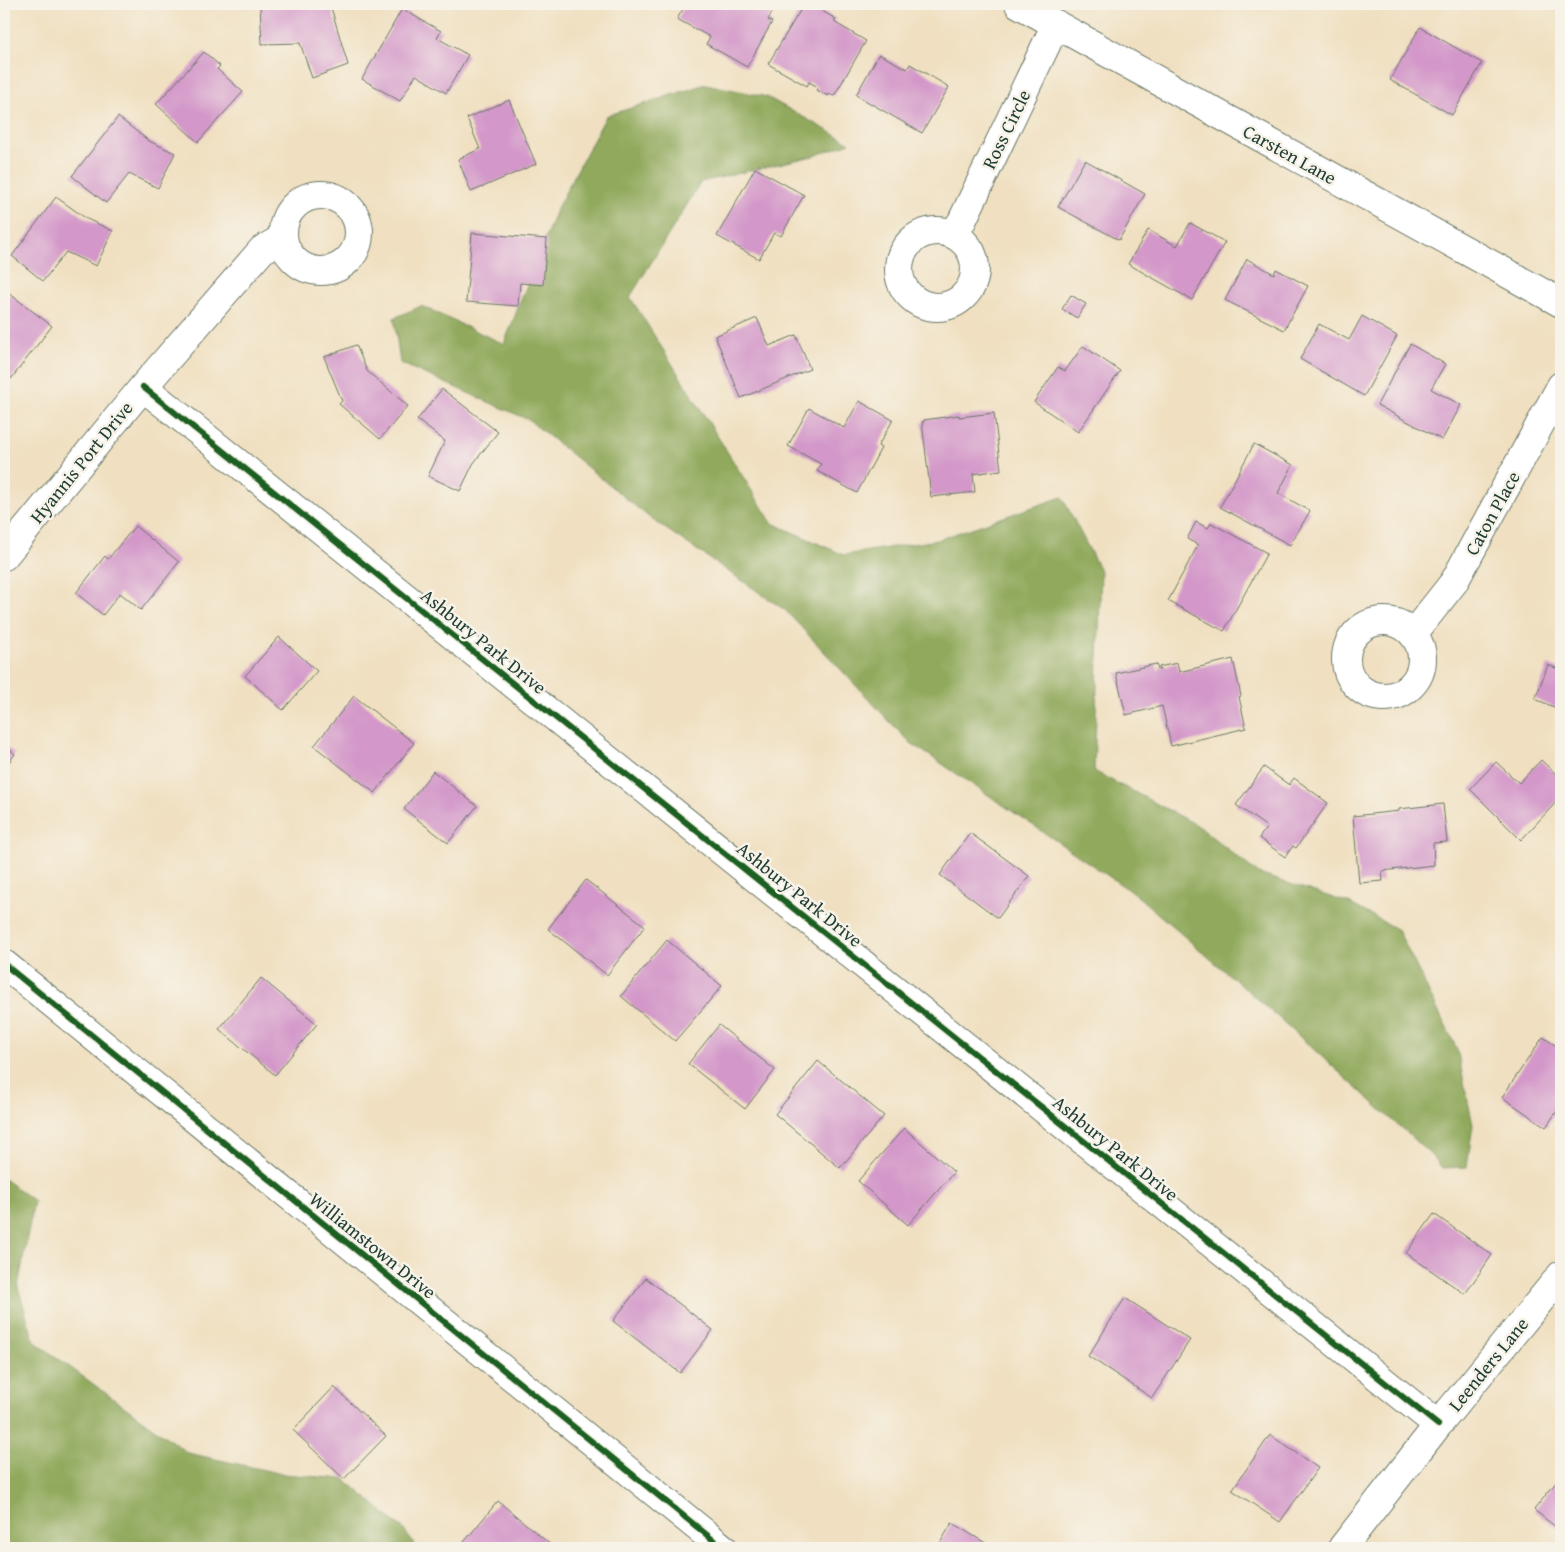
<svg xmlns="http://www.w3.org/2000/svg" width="1565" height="1552" font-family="'Gentium Book Plus',serif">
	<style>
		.forest { fill: #90a95b; stroke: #587348 }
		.building { fill: #d398c9 }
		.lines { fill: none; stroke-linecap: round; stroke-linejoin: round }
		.minor-casing { stroke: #687665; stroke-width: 30 }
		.minor { stroke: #fff; stroke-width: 28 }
		.cycleway-casing { stroke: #f7f3e8; stroke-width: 9 }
		.cycleway { stroke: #1b5e20; stroke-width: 6 }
		.labels { text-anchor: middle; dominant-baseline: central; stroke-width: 5; stroke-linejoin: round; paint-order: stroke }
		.street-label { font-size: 19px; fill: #1f3d34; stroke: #f7f3e8 }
	</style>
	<rect width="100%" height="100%" fill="#f7f3e8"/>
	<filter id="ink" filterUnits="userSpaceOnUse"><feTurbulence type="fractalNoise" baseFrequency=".02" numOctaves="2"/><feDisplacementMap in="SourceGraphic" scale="10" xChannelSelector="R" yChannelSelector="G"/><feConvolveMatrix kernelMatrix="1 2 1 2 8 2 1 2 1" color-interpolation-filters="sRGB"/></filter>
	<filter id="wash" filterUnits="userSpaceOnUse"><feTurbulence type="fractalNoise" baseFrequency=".0096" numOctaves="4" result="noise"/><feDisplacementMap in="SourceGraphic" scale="20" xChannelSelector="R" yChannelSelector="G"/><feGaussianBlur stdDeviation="1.12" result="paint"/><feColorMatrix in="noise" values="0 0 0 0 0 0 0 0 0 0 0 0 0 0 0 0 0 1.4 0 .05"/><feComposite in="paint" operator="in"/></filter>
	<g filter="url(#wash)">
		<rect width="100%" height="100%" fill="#f0e0c1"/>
		<path class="forest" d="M706,84L767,97L850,143L813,156L701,182L630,297L772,523L844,555L937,540L1062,497L1101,572L1094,771L1197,825L1259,874L1349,903L1398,930L1457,1049L1473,1125L1467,1167L1442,1168L1430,1154L1270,1010L1135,894L908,741L785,610L650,518L529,420L400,363L394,318L421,306L504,344L556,210L606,116Z
			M4,1179L34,1201L18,1287L34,1341L188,1453L283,1474L344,1479L403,1529L417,1548H4Z"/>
		<g id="blocks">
			<path class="building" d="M260,4H330L348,65L312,78L300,43L262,44Z
				M686,4H777L768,20L772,22L747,67L706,44L710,37L677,19Z
				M804,4H810L836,19L834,22L866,41L834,96L829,94L828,96L816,90L818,87L809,82L807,86L768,64Z
				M402,9L441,31L437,38L468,55L446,93L416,75L400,101L362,79Z
				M1420,27L1482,63L1452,115L1390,80Z
				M204,52L220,66L217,69L243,92L198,142L156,104Z
				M879,54L907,69L910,64L949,87L922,133L856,95Z
				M509,100L536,164L471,192L458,159L480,149L467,118Z
				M118,117L149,141L175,153L158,188L129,174L106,203L72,176Z
				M1085,160L1145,194L1119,240L1058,207Z
				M755,168L804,195L781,236L774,233L759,259L717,236Z
				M56,197L87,219L113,231L96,266L66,252L43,281L12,256Z
				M1190,223L1225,242L1192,300L1128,264L1148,230L1177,246Z
				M472,233L547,239L543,285L520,283L518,306L466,302Z
				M1247,259L1274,274L1276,269L1308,286L1284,330L1225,300Z
				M10,294L52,326L11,379L4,373V302Z
				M1071,295L1086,304L1077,318L1062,309Z
				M1362,316L1397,336L1364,396L1300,359L1319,324L1349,340Z
				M757,318L769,346L796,335L810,369L741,398L715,336Z
				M1410,344L1445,364L1431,389L1461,405L1442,440L1377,405Z
				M356,345L367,371L408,406L380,439L339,404L342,401L324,357Z
				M1083,346L1120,371L1078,432L1034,402L1058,367L1065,371Z
				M442,389L498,432L473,464L460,491L428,476L445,441L417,420Z
				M859,401L893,420L878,446L881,448L857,493L817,471L821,464L788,446L809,408L844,428Z
				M994,413L1001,470L973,474L975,492L931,497L922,422H924V420L959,415V417Z
				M1254,444L1293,465L1278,493L1310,511L1290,545L1220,507Z
				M1196,522L1208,528L1211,523L1267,553L1224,631L1168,601L1198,545L1187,539Z
				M135,526L179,562L141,610L120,593L103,615L76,593L105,556L108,559Z
				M279,637L317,671L283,710L245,676Z
				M1233,659L1241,696L1239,697L1246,728L1171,746L1162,706L1126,715L1116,673L1156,664L1158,670H1160L1159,667L1177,663L1179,672Z
				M1548,665L1561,670V710L1535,699Z
				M354,696L414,743L375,793L314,746Z
				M4,745L15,754L4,769Z
				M1541,760L1561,779V797L1521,840L1470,789L1496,762L1519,783Z
				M1264,767L1289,785L1294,778L1328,803L1296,848L1293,846L1285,857L1259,838L1267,827L1236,805Z
				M433,771L477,806L448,843L404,809Z
				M1443,804L1447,842L1433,843L1434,865L1382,871L1383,881L1359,883L1353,816L1399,811V809Z
				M970,833L1029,876L998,918L940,875Z
				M586,880L645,926L607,975L548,929Z
				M667,940L722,986L675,1041L621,996Z
				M261,978L317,1024L275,1075L219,1029Z
				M719,1025L775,1070L745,1109L688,1064Z
				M1543,1037L1561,1049V1105L1546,1127L1502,1097Z
				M818,1061L884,1116L840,1168L775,1114Z
				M904,1128L954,1172L908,1225L858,1181Z
				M1434,1214L1492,1255L1465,1294L1406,1253Z
				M646,1278L713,1330L680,1373L613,1321Z
				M1125,1298L1190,1340L1152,1398L1088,1356Z
				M334,1387L386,1436L344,1479L293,1430Z
				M1270,1435L1318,1468L1280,1522L1232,1490Z
				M1561,1476V1531L1534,1510Z
				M498,1501L551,1545L548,1548H459Z
				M952,1523L994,1548H937Z"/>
		</g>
	</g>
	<g filter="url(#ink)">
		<use href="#blocks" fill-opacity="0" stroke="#687665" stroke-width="1"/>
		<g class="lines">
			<defs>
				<path id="minor" d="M1019,4L1561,303
					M283 233a38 38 0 1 1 76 0a38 38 0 1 1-76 0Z
					M899 269a38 38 0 1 1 76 0a38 38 0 1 1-76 0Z
					M954,233L962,221L1056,24
					M143,387L1438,1425
					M4,556L143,387L262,250L283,238
					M1346 659a38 38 0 1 1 76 0a38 38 0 1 1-76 0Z
					M1413,634L1454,582L1561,386
					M4,964L723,1548
					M1342,1548L1438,1425L1561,1275"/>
			</defs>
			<use href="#minor" class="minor-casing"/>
			<use href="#minor" class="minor"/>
			<defs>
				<path id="cycleway" d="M143,387L1438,1425
					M4,964L723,1548"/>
			</defs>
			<use href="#cycleway" class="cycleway-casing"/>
			<use href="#cycleway" class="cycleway"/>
		</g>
	</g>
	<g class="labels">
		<g class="street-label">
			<text transform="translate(1006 129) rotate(-64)">Ross Circle</text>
			<text transform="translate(1290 154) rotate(29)">Carsten Lane</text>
			<text transform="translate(81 462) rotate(-51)">Hyannis Port Drive</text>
			<text transform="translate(1492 513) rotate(-61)">Caton Place</text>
			<text transform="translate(484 641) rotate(39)">Ashbury Park Drive</text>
			<text transform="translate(800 894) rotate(39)">Ashbury Park Drive</text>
			<text transform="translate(1116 1148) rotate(39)">Ashbury Park Drive</text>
			<text transform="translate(373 1245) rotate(39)">Williamstown Drive</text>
			<text transform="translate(1488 1364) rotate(-51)">Leenders Lane</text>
		</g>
	</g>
	<rect width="1565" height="1552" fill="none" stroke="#f7f3e8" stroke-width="20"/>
</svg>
